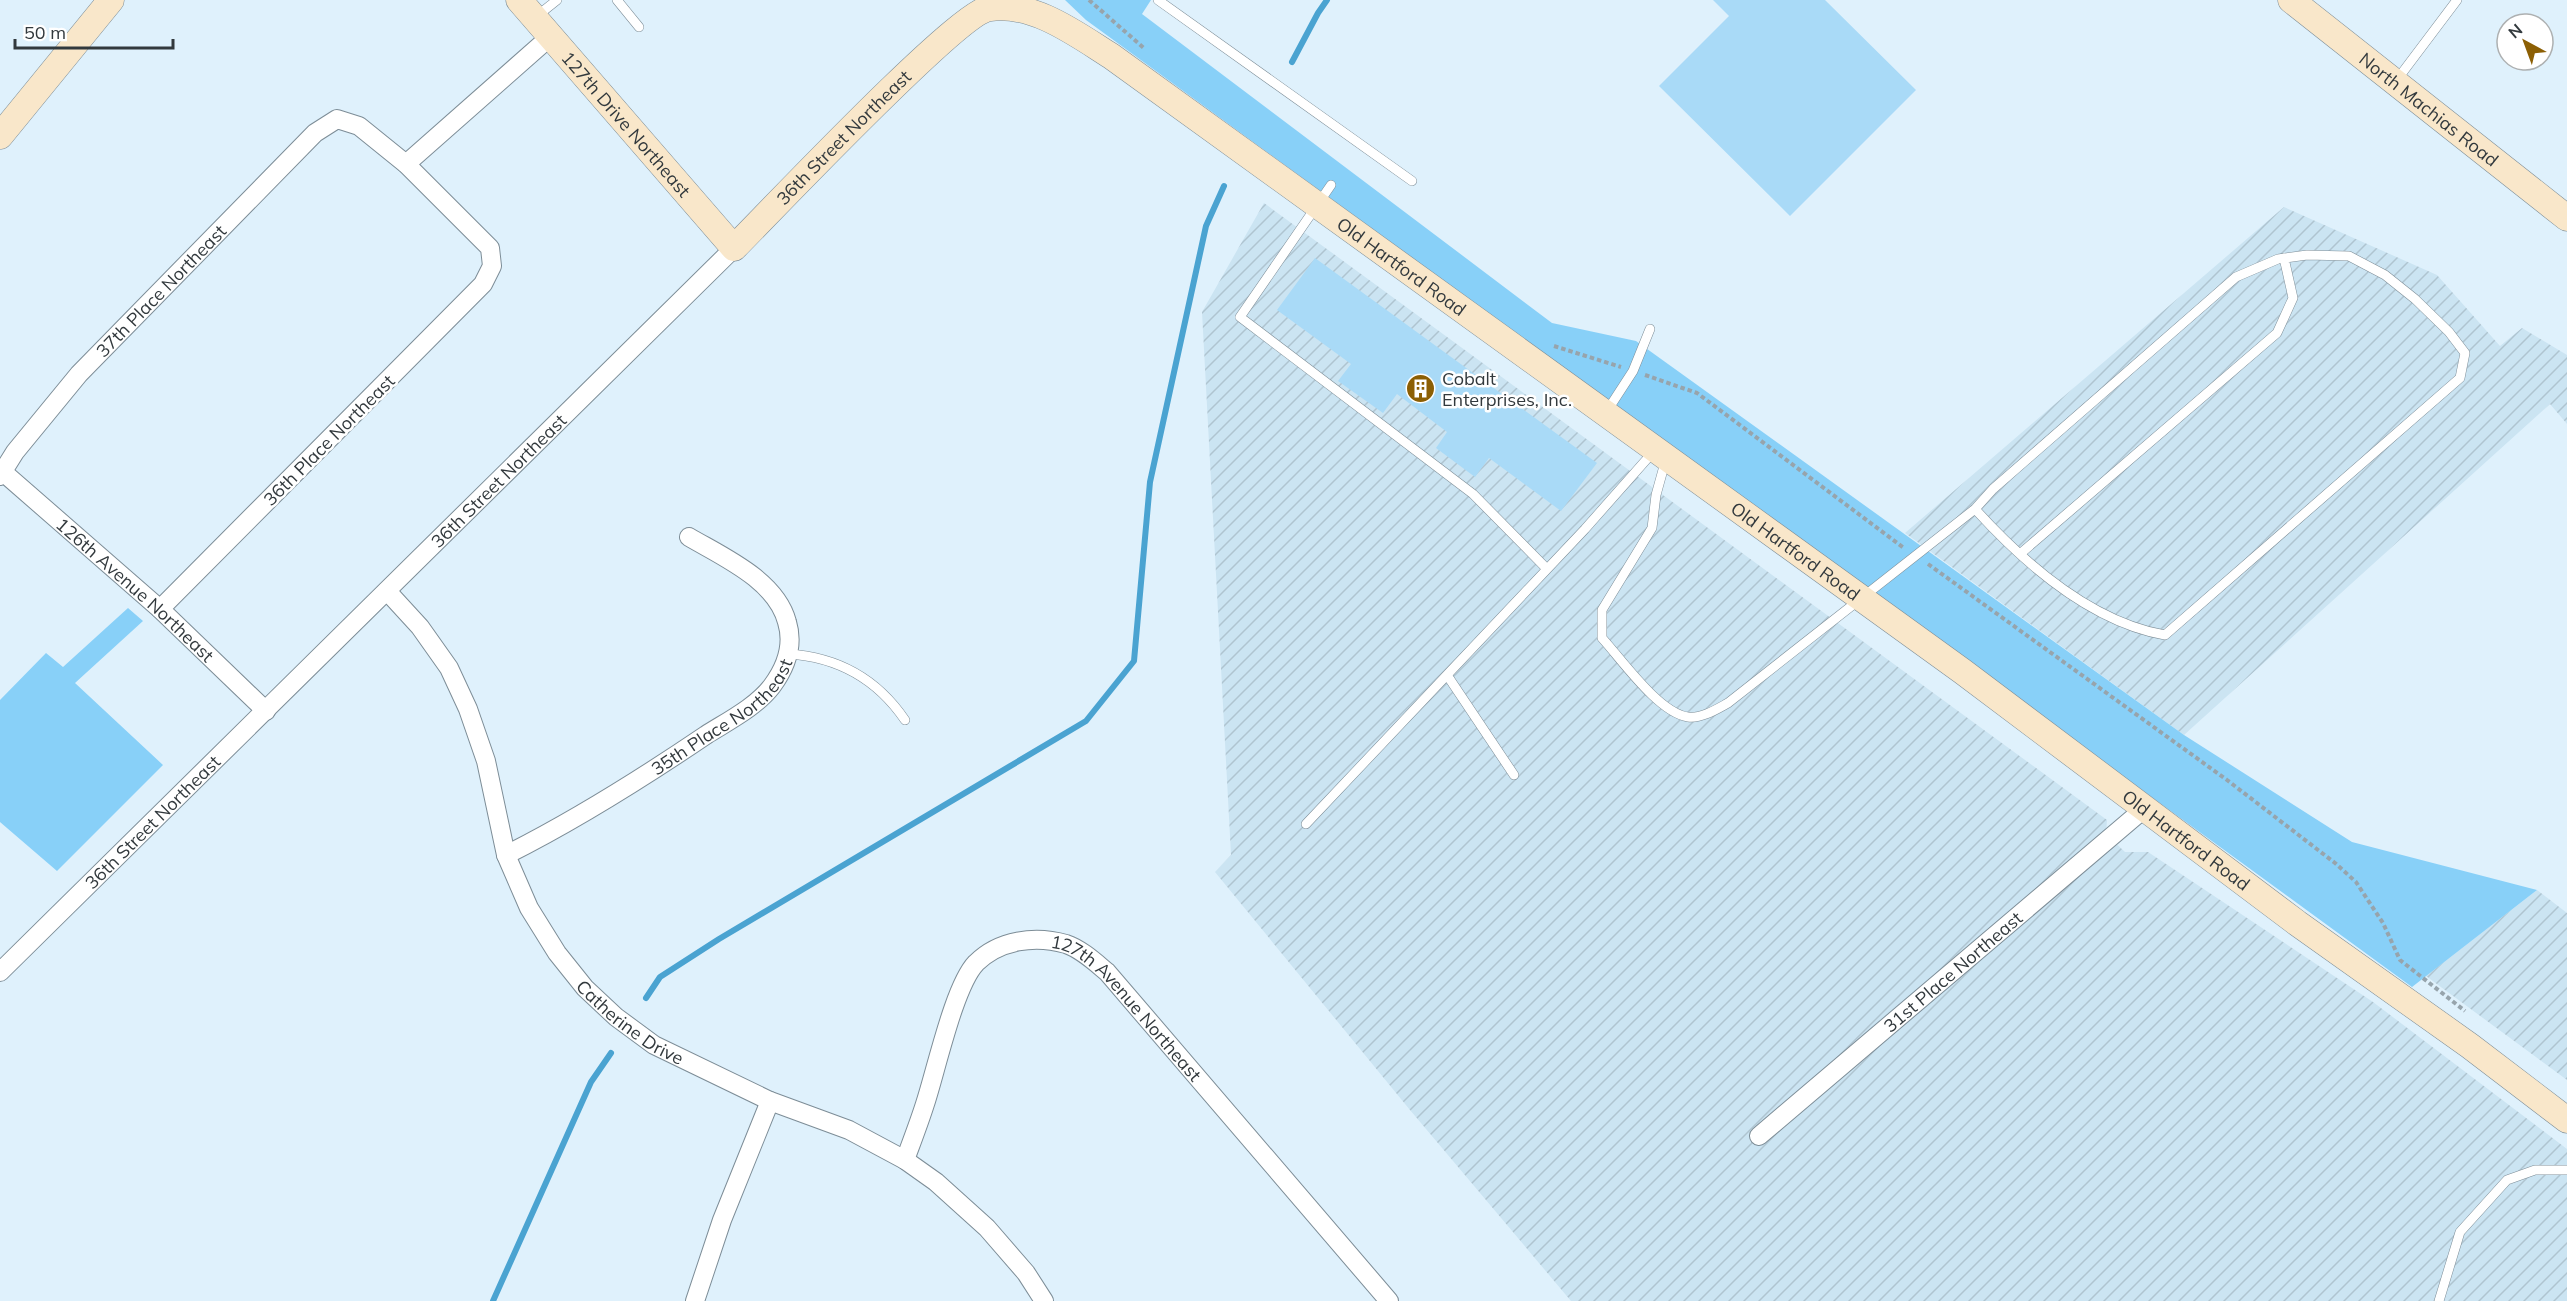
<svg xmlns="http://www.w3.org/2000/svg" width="2567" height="1301" font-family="Mulish,sans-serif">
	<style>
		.industrial { fill: url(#industrial-furrows) }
		.green { fill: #88d0f8 }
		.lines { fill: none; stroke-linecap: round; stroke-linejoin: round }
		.stream { stroke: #4aa3d1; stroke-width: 6 }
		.building { fill: #a9daf7 }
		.lane-casing { stroke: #7d8d97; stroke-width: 10 }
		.street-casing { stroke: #7d8d97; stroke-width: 20 }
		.secondary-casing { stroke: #7d8d97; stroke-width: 27 }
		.path { stroke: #97a4ac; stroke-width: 4; stroke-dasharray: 4.5 3; stroke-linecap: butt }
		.lane { stroke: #fff; stroke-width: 9 }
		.street { stroke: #fff; stroke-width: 18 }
		.secondary { stroke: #f9e7ca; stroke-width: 26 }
		.labels { text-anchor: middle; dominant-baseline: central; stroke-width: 5; stroke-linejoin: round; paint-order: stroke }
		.street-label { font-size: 18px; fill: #32393d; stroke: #fff }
		.poi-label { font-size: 18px; fill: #32393d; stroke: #fff; text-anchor: start }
	</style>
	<defs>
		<pattern id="industrial-furrows" width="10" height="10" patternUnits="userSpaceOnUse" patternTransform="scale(1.5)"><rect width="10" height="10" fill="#cbe4f2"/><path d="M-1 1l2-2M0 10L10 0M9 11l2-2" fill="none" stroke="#afc4d0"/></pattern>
	</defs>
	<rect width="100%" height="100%" fill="#dff1fc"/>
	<path class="industrial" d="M1264,203L2107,820L2106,834L2125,852H2148L2373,1002L2567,1149V1301H1571L1410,1110L1215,872L1231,855L1202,312Z
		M2284,207L2437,275L2500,346L2522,328L2567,355V424L2550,404L2184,735L1905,533Z
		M2537,890L2567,913V1080L2426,976Z"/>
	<path class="green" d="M1065,0H1151L1142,14L1552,323L1636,341L2184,735L2352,842L2537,890L2412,987L1086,20Z
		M128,608L143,621L75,683L163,765L57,871L0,822V700L46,653L63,667Z"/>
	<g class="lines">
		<path class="stream" d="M1292,62L1318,13L1327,0
			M646,998L660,977L719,939L1086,721L1134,661L1150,482L1206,226L1224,186
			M493,1301L591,1082L611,1053"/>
	</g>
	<path class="building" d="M1713,0H1825L1916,90L1790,216L1659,86L1729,16Z
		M1315,258L1597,463L1561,511L1489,458L1475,477L1436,448L1447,432L1397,394L1383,413L1338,381L1351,364L1277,310Z"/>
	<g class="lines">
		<defs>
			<path id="lane" d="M617,0L639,27
				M1158,0L1412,181
				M537,16L557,0
				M2396,81L2457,0
				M1331,185L1240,317L1473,494L1547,569
				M1607,411L1633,371L1650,329
				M1666,459L1656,495L1652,528L1602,610V638C1622,660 1659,713 1688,717C1701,719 1717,709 1728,703L1975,509L1993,489L2236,277L2278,259L2307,255L2349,256L2385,275L2415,299L2449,332L2465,353L2460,378L2165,635C2091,622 2024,563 1975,509
				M2020,554L2277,333L2293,298L2284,258
				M788,654C838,657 877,679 905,720
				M1447,675L1514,775
				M1306,824L1585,529L1654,451
				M2439,1301L2460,1232L2507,1180L2535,1170H2567"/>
			<g id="street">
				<path d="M406,164L551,36"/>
				<path id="s1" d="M3,472L160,609L266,711"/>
				<path id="s2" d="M0,476L15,452L79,374L315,133L337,119L359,126L406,164L490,248L492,266L483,284L160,609"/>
				<path id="s3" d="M387,591L420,627L449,668L468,709L486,761L506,855L529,908L557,953L585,988L616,1017L654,1045L770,1101L849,1130L905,1160L936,1182L987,1228L1026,1273L1044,1301"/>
				<path id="s4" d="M506,855C576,820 641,779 706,735C728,721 756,707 772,686C786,667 794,645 787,622C776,580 723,557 689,537"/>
				<path id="s5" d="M0,972L734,248"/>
				<path id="s6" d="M1759,1136L2145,808"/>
				<path id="s7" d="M905,1160C912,1141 919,1123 925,1104C936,1071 954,986 976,963C999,940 1035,935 1066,944C1081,949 1095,962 1107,972L1389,1301"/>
				<path d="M695,1301L722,1220L770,1101"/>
			</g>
			<g id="secondary">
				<path id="s8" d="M519,0L734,248C769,213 958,12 990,8C1034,2 1076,34 1111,56L1962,671L2297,923L2470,1046L2567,1120"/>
				<path id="s9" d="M2291,0L2567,218"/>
				<path d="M0,136L111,0"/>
			</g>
		</defs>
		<use href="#lane" class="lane-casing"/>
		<use href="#street" class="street-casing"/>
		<use href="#secondary" class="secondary-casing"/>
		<path class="path" d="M1089,0L1145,49
			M1554,346L1621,367
			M1645,375L1697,393L1904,548
			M1928,564L2227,780L2335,863L2356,882L2383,923L2400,960L2465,1011"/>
		<use href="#lane" class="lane"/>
		<use href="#street" class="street"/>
		<use href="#secondary" class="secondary"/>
	</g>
	<defs>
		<symbol id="building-disc" viewBox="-11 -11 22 22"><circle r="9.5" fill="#8c5f04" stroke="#fff"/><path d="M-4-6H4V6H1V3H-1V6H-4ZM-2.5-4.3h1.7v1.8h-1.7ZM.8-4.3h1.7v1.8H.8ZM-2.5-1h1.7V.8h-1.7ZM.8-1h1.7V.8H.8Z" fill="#fff"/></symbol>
	</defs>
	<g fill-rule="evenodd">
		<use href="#building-disc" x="1404" y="372" width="33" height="33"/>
	</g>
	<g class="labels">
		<g class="street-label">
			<text stroke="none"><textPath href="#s9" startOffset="176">North Machias Road</textPath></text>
			<text stroke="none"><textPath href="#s8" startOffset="164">127th Drive Northeast</textPath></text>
			<text stroke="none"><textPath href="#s8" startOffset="484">36th Street Northeast</textPath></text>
			<text stroke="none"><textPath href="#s8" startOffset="1172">Old Hartford Road</textPath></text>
			<text stroke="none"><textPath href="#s2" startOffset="246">37th Place Northeast</textPath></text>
			<text transform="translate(329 440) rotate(-45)">36th Place Northeast</text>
			<text stroke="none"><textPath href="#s5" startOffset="700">36th Street Northeast</textPath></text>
			<text stroke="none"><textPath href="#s8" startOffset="1658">Old Hartford Road</textPath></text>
			<text stroke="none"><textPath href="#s1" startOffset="177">126th Avenue Northeast</textPath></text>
			<text stroke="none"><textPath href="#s4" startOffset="258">35th Place Northeast</textPath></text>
			<text stroke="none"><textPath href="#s5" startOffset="214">36th Street Northeast</textPath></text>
			<text stroke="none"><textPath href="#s8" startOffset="2144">Old Hartford Road</textPath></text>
			<text stroke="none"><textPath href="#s6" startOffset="254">31st Place Northeast</textPath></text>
			<text stroke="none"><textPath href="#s7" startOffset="394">127th Avenue Northeast</textPath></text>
			<text stroke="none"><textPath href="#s3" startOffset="508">Catherine Drive</textPath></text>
		</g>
		<g class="poi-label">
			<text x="1442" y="378">Cobalt<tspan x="1442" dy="21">Enterprises, Inc.</tspan></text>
		</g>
	</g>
	<g transform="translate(2525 42) rotate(319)"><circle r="28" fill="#ffffff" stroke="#adb0b1" stroke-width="1.5"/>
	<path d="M0-4.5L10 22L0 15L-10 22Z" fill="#8c5f04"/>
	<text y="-9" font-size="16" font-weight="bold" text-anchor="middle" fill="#32393d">N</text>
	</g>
	<path d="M15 39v9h158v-9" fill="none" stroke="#32393d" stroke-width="3"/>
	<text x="24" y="39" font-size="18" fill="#32393d" stroke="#ffffff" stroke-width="4.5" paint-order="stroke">50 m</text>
</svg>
